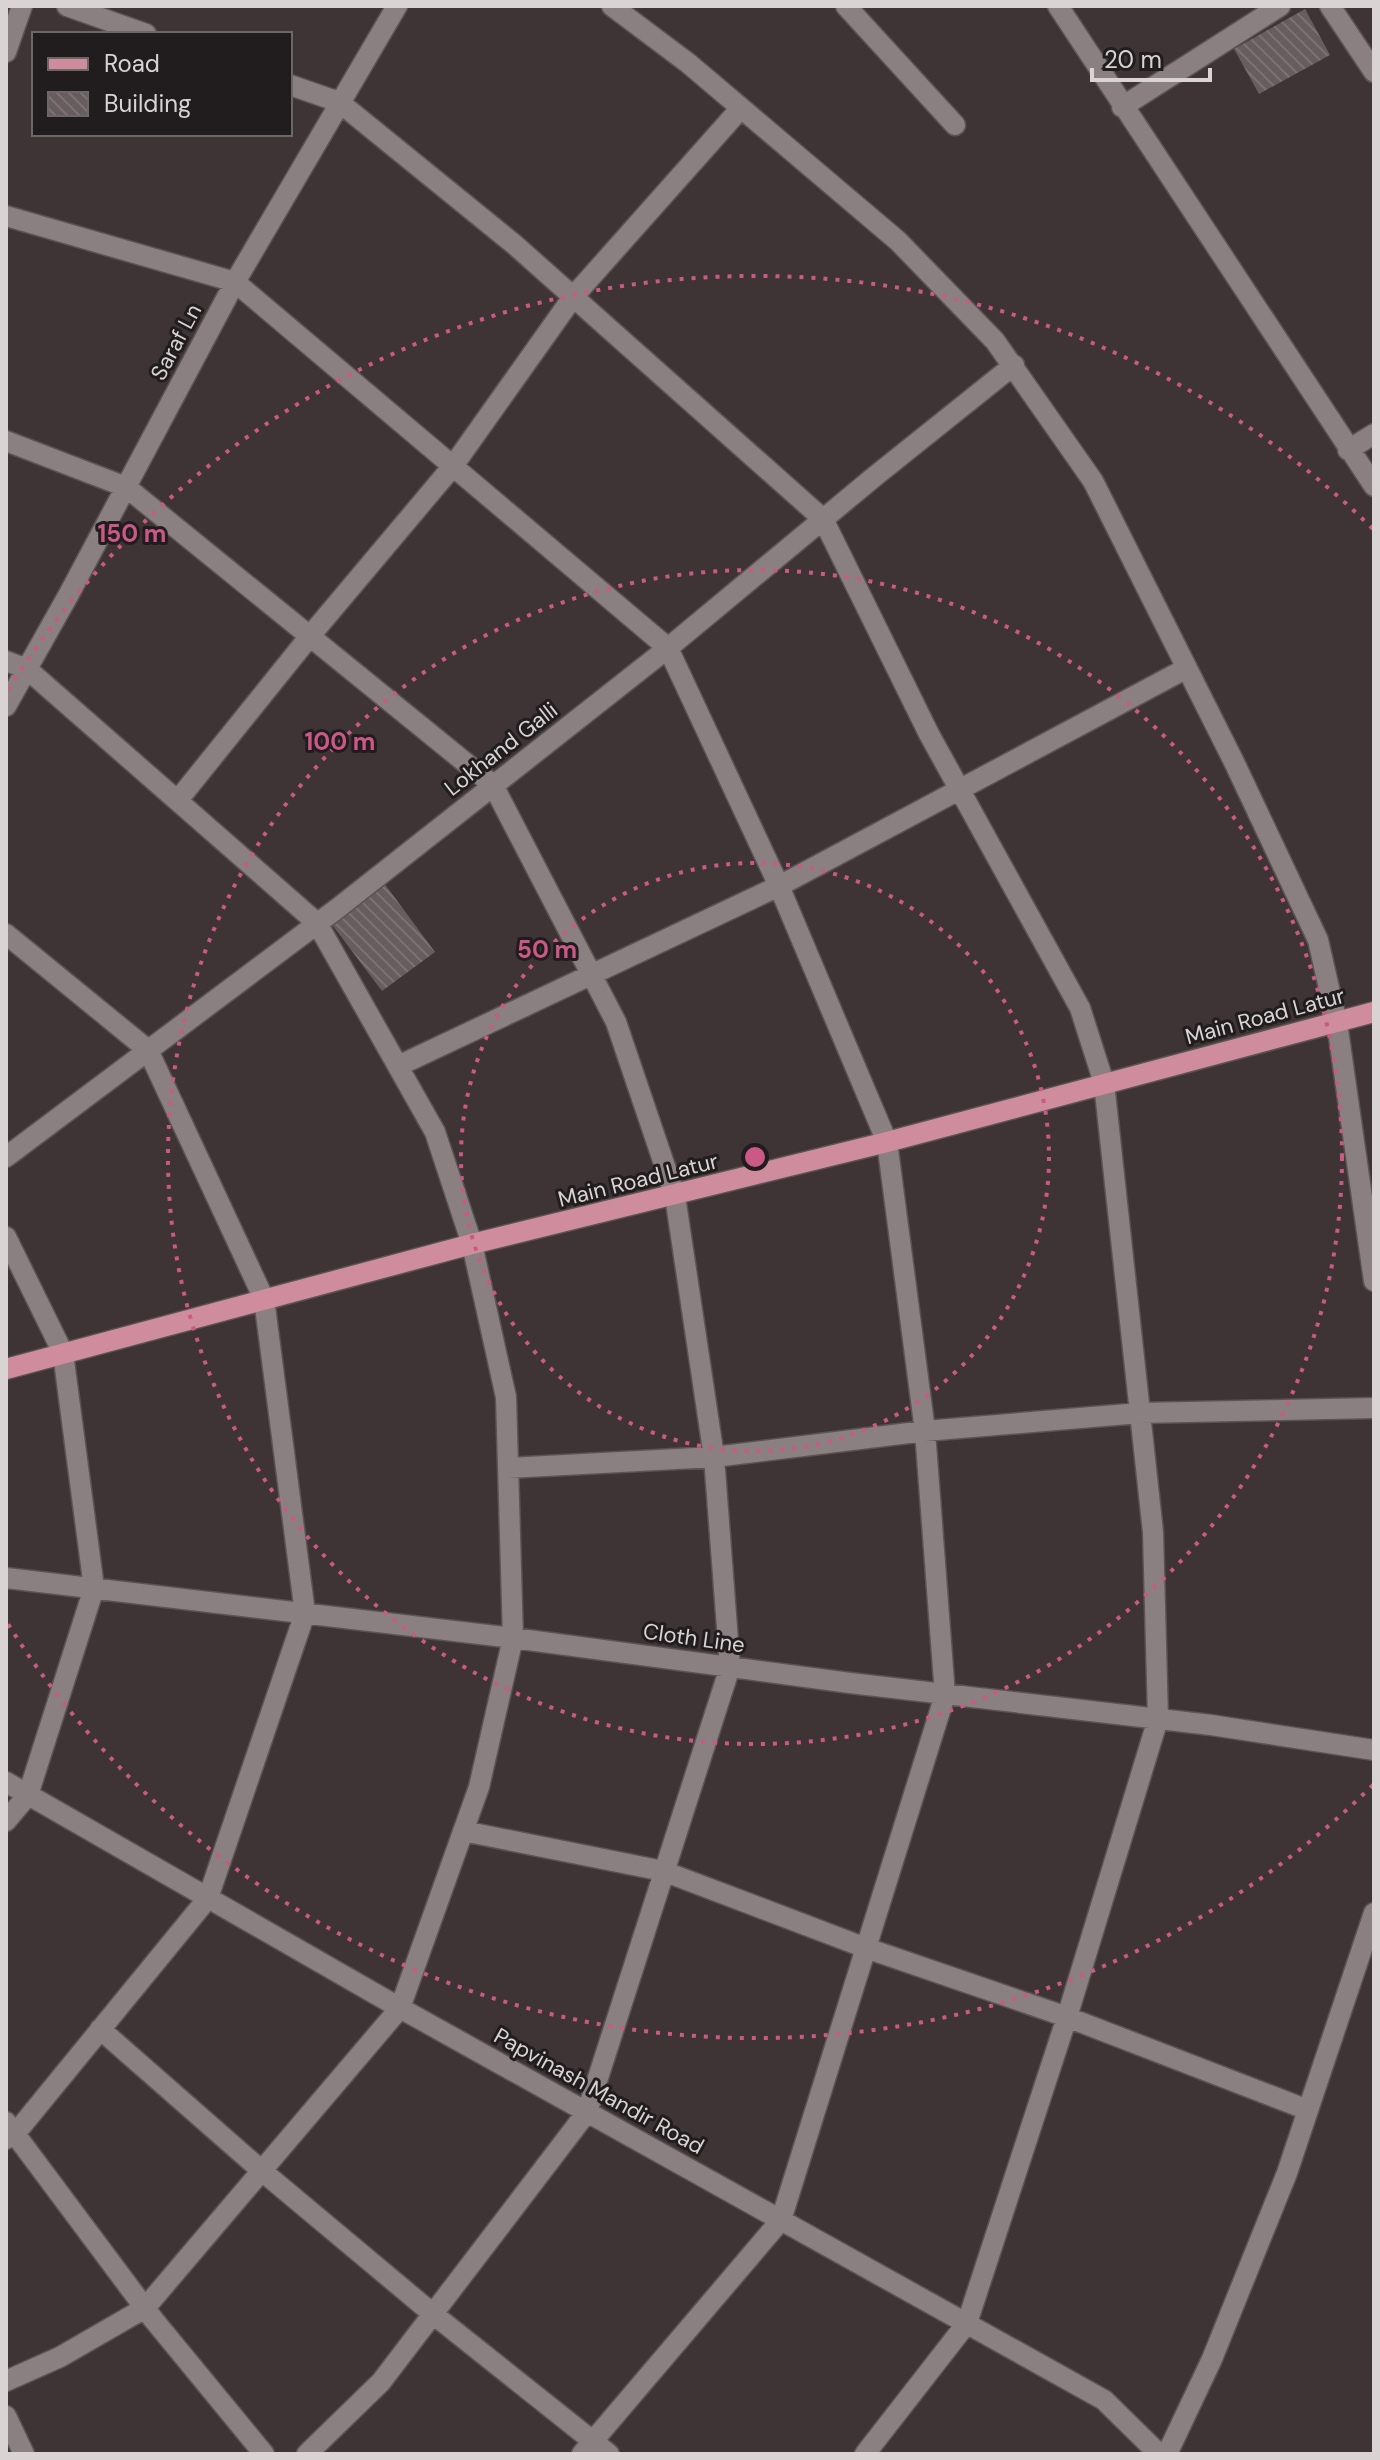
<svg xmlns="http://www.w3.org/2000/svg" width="1380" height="2460" font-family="'DM Sans',sans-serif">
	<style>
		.building { fill: url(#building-back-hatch) }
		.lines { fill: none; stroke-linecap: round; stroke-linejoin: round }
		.minor-casing { stroke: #5a5354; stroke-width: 23 }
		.major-casing { stroke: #5a5354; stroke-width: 23 }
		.minor { stroke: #8a7f81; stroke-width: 20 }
		.major { stroke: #ce8c9c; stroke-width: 20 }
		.ring { fill: none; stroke: #ca5985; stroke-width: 4; stroke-dasharray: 4 8 }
		.labels { text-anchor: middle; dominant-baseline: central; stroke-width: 6; stroke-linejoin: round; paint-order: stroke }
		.street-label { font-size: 22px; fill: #d9d3d4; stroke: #211d1e }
		.centre { fill: #ca5985; stroke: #211d1e; stroke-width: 4 }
		.ring-label { font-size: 24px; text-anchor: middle; font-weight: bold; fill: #ca5985; stroke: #211d1e; stroke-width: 6; stroke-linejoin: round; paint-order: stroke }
	</style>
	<defs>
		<pattern id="building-back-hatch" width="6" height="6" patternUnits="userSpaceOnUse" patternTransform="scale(2)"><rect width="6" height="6" fill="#675c5e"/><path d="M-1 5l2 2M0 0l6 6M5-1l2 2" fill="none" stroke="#7c7274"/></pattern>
	</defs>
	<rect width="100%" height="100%" fill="#3e3436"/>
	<path class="building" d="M1305,9L1330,55L1259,94L1234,49Z
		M384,883L435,952L382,991L330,922Z"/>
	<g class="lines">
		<defs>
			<path id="minor" d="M67,6L146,34
				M612,6L688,63L898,241L995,341L1093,481L1235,764L1318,940L1337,1023L1374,1281
				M846,6L955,125
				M1058,6L1374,486
				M1330,6L1374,72
				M6,52L22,6
				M290,85L339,102L515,245L823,519L929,734L1080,1008L1104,1083L1153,1532L1158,1719L1067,2017L967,2323L865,2454
				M1122,107L1280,6
				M6,216L235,282L668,648L779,886L887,1142L925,1431L945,1695L781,2220L582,2454
				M6,441L126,487L493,785L616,1022L675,1196L714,1457L730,1667L587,2112L381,2382L307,2454
				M1348,450L1374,434
				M6,661L27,669L317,923L435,1132L472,1244L506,1397L513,1638L479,1787L400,2008L145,2308L60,2357L6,2381
				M6,706L69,594L235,282L397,6
				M178,800L310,636L453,466L573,297L741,108
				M6,934L148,1050L264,1299L305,1613L208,1898L15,2134L6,2139
				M398,1066L779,886L1187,668
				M6,1157L338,908L668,648L874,477L1014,365
				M6,1237L63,1353L94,1588L28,1795L6,1821
				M508,1468L714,1457L925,1431L1140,1413L1374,1408
				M6,1578L513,1638L850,1683L1211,1725L1374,1750
				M6,1782L400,2008L1104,2400L1159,2454
				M463,1831L663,1871L866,1948L1067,2017L1308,2110
				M100,2029L262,2171L433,2314L609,2454
				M6,2122L153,2319L264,2454
				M6,2416L24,2454
				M1167,2454L1212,2359L1287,2173L1374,1913"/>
			<path id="major" d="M6,1369L472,1244L887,1142L1374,1012"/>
		</defs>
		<use href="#minor" class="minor-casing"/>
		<use href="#major" class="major-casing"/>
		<use href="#minor" class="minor"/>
		<use href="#major" class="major"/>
	</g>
	<g class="ring">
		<circle cx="755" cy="1157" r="294"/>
		<circle cx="755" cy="1157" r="587"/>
		<path d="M1373 1785A881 881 0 0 1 8 1624M8 690A881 881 0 0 1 1373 529"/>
	</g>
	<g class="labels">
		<g class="street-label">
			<text transform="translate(176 342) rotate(-62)">Saraf Ln</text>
			<text transform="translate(501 749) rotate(-38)">Lokhand Galli</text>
			<text transform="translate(1265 1016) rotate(-15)">Main Road Latur</text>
			<text transform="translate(638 1180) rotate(-14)">Main Road Latur</text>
			<text transform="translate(694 1638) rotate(8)">Cloth Line</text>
			<text transform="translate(599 2091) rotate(29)">Papvinash Mandir Road</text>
		</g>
	</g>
	<circle cx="755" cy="1157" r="12" class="centre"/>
	<g class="ring-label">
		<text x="132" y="542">150 m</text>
		<text x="340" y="750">100 m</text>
		<text x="547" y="958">50 m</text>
	</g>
	<rect width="1380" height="2460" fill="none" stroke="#d9d3d4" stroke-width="16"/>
	<rect x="32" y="32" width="260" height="104" fill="#211d1e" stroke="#6b6667" stroke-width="2"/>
	<rect x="48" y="58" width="40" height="12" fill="#ce8c9c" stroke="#6b6667" stroke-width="2"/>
	<text x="104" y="72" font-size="24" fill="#d9d3d4">Road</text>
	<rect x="48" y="92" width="40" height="24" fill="url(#building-back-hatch)" stroke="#6b6667" stroke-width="2"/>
	<text x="104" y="112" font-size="24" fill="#d9d3d4">Building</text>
	<path d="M1092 68v12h118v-12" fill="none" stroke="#d9d3d4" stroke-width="4"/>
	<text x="1104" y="68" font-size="24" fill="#d9d3d4" stroke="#211d1e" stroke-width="6" paint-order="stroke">20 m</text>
</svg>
